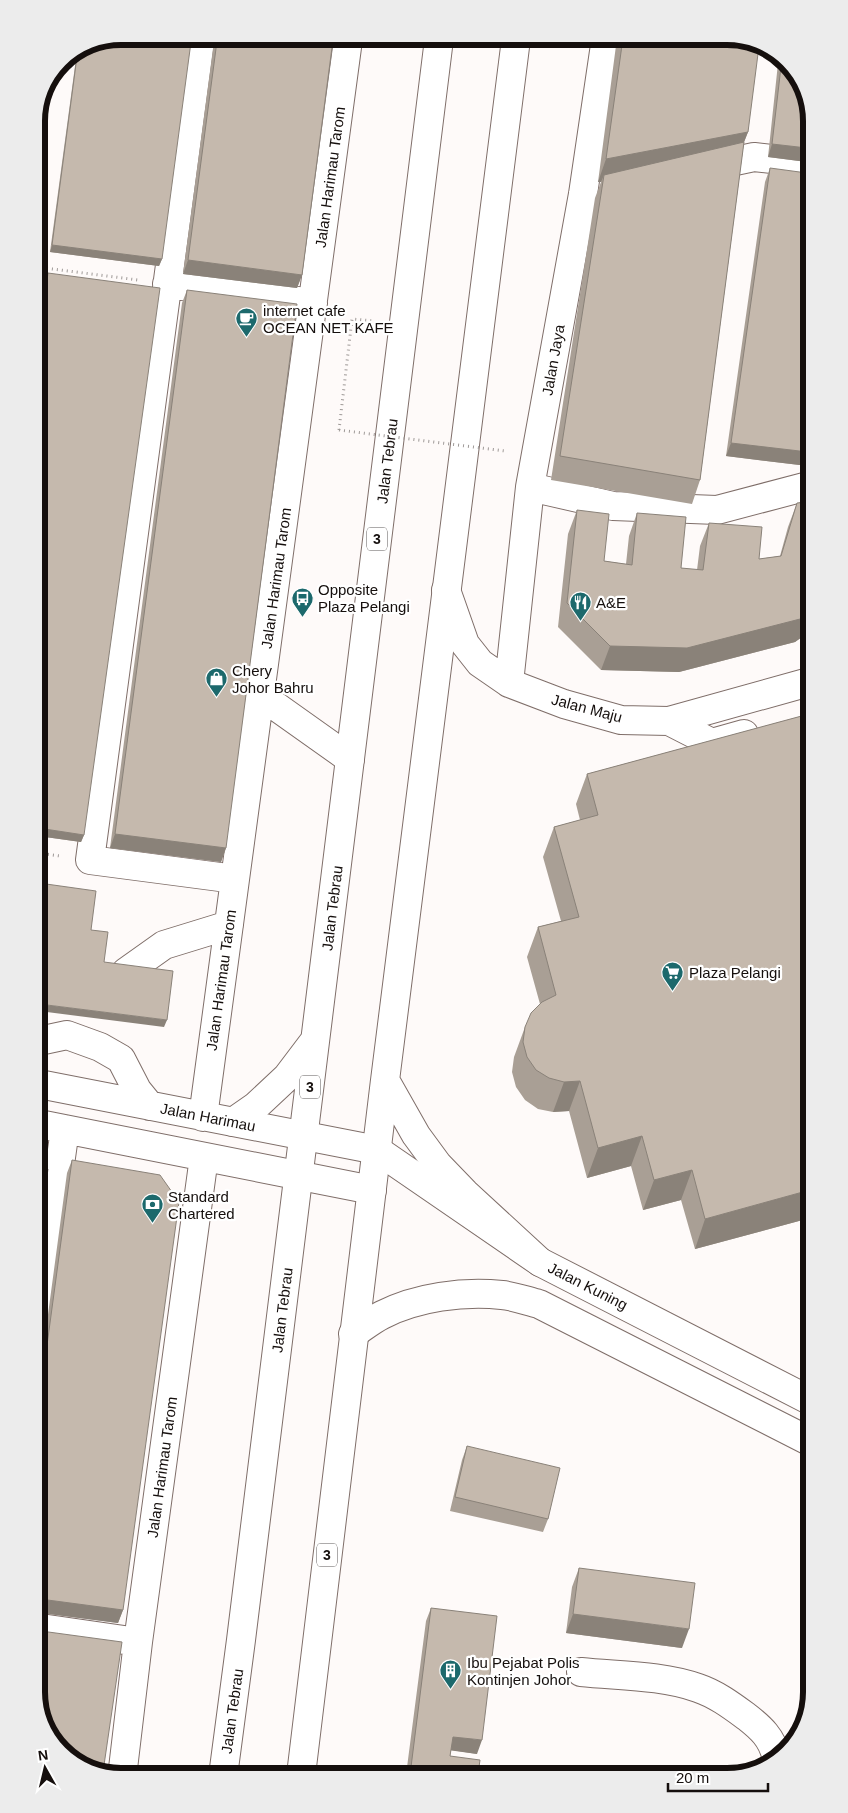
<svg xmlns="http://www.w3.org/2000/svg" width="848" height="1813" font-family="Helvetica,sans-serif">
	<style>
		.lines { fill: none; stroke-linecap: round; stroke-linejoin: round }
		.minor-casing { stroke: #7f6e69; stroke-width: 30 }
		.highway-casing { stroke: #7f6e69; stroke-width: 30 }
		.path { stroke: #9e9997; stroke-width: 3; stroke-dasharray: 1 4; stroke-linecap: butt }
		.minor { stroke: #fff; stroke-width: 28 }
		.highway { stroke: #fff; stroke-width: 28 }
		.path-bridge { stroke: #9e9997; stroke-width: 3; stroke-dasharray: 1 4; stroke-linecap: butt }
		.wall { fill: #a99f95 }
		.shaded-wall { fill: #8a8279 }
		.building { fill: #c5b9ad; stroke: #8a8279 }
		.labels { text-anchor: middle; dominant-baseline: central; stroke-width: 4.5; stroke-linejoin: round; paint-order: stroke }
		.shield { fill: #fff; stroke: #5b5756; stroke-width: 1 }
		.shield-label { font-size: 14px; font-weight: bold; fill: #150f0d }
		.street-label { font-size: 15px; fill: #150f0d; stroke: #fff }
		.poi-label { font-size: 15px; fill: #150f0d; stroke: #fff; text-anchor: start }
		.rim { fill: none; stroke: #150f0d; stroke-width: 6 }
	</style>
	<rect width="100%" height="100%" fill="#fefaf9"/>
	<g class="lines">
		<defs>
			<path id="minor" d="M200,42L90,860L235,879
				M707,167L754,157L807,163
				M167,284L313,303
				M530,487L613,506L717,510L808,486
				M446,590L465,644L480,663L509,683L564,704L621,720L669,721L809,682
				M509,683L530,487L583,194L606,38
				M260,695L350,759
				M669,721L712,743L744,734
				M126,972L164,945L229,925
				M39,1041L67,1035L100,1047L121,1059L137,1090L150,1106
				M39,1084L377,1150L540,1262L811,1401
				M203,1117L348,40
				M39,1124L372,1190
				M40,1306L65,1129
				M353,1334C362,1328 372,1320 382,1315C417,1297 463,1291 502,1295C514,1296 527,1301 539,1304L811,1442
				M41,1628L138,1642
				M581,1672C619,1676 661,1675 698,1688C716,1694 732,1706 747,1717C761,1728 772,1738 776,1756
				M122,1777L138,1642L204,1157"/>
			<path id="highway" d="M386,1082L416,1135L438,1165L465,1193L540,1262
				M233,1122L256,1106L287,1077L315,1040
				M301,1775C369,1196 443,617 516,39
				M223,1776L241,1640L439,39"/>
		</defs>
		<use href="#minor" class="minor-casing"/>
		<use href="#highway" class="highway-casing"/>
		<path class="path" d="M37,267L138,280
			M339,430L352,319L374,321
			M38,853L60,856"/>
		<use href="#minor" class="minor"/>
		<use href="#highway" class="highway"/>
		<path class="path-bridge" d="M339,430L505,451"/>
	</g>
	<path class="wall" d="M733,36L748,132L744,142L700,480L692,504L551,480L595,198L601,182H598L617,38Z
		M333,40L302,275L297,288L183,274L214,41Z
		M89,43L162,259L159,266L50,252L77,51Z
		M779,54L807,93V162L768,157Z
		M770,168L808,466L726,456L765,182Z
		M48,273L84,835L81,842L38,836L37,342L46,280Z
		M187,290L226,848L221,862L110,848L182,303Z
		M808,502L809,632L795,642L679,672L601,670L558,627L568,534L577,510L604,561L626,564L629,536L637,513L681,568L697,570L700,546L709,523L759,559L780,556L788,527L797,503Z
		M809,714L810,1218L695,1249L681,1200L643,1210L631,1166L587,1178L569,1111L553,1112L538,1109L525,1100L516,1087L512,1072L514,1057L525,1027L540,1004L527,957L538,927L561,921L543,857L554,827L580,820L576,804L587,774Z
		M72,1160L123,1610L118,1623L41,1613L40,1374L67,1173Z
		M467,1446L548,1519L543,1532L450,1511L462,1460Z
		M579,1568L682,1648L566,1633L572,1587Z
		M431,1608L477,1754L451,1750L450,1756L478,1774L406,1775L426,1621Z"/>
	<path class="shaded-wall" d="M748,132L739,155L604,175L601,182H598L606,159Z
		M772,144L807,148V162L768,157Z
		M52,245L162,259L159,266L50,252Z
		M188,260L302,275L297,288L183,274Z
		M731,443L808,452V466L726,456Z
		M809,614V632L795,642L679,672L601,670L610,646Z
		M38,828L84,835L81,842L38,836Z
		M115,834L226,848L221,862L110,848Z
		M39,1004L167,1020L164,1027L39,1011Z
		M580,1081L569,1111L553,1112L564,1082Z
		M642,1136L631,1166L587,1178L598,1148Z
		M692,1170L681,1200L643,1210L654,1180Z
		M810,1190V1218L695,1249L705,1219Z
		M40,1599L123,1610L118,1623L41,1613Z
		M573,1614L689,1629L682,1648L566,1633Z
		M453,1737L482,1740L477,1754L448,1750Z"/>
	<path class="building" d="M733,36L759,46L748,132L606,159L623,38Z
		M333,40L302,275L188,260L217,41Z
		M191,42L162,259L52,245L78,49L89,43Z
		M782,58L807,93V148L772,144Z
		M744,142L700,480L560,456L604,175Z
		M770,168L807,173L808,452L731,443Z
		M48,273L160,288L84,835L38,828L37,353Z
		M187,290L297,304L226,848L115,834Z
		M808,502L809,614L804,618L687,648L610,646L567,603L577,510L609,514L604,561L632,565L637,513L686,517L681,568L703,570L709,523L762,527L759,559L781,556L797,503Z
		M809,714L810,1190L705,1219L692,1170L654,1180L642,1136L598,1148L580,1081L564,1082L549,1078L536,1070L527,1057L523,1042L525,1027L531,1013L542,1002L556,995L538,927L579,917L554,827L598,815L587,774Z
		M39,883L96,891L91,930L108,932L104,962L173,971L167,1020L39,1004Z
		M72,1160L160,1175L179,1202L123,1610L40,1599V1397Z
		M39,1168L48,1169L39,1231Z
		M467,1446L560,1468L548,1519L455,1497Z
		M579,1568L695,1583L689,1629L573,1614Z
		M431,1608L497,1616L482,1740L453,1737L450,1756L480,1760L478,1774L410,1775Z
		M41,1631L122,1642L103,1772L70,1759L41,1720Z"/>
	<defs>
		<symbol id="cafe-pin" viewBox="-11 -11 22 30"><path d="M0 17L-7.5 6A9.5 9.5 0 1 1 7.5 6Z" fill="#1c696c" stroke="#fff"/><path d="M-5.5-4.5H6V0H3Q3 3.5 0 3.5H-2.5Q-5.5 3.5-5.5 0ZM3-3.2v2h1.7v-2ZM-6 4.5H4V6H-6Z" fill="#fff"/></symbol>
		<symbol id="bus-pin" viewBox="-11 -11 22 30"><path d="M0 17L-7.5 6A9.5 9.5 0 1 1 7.5 6Z" fill="#1c696c" stroke="#fff"/><path d="M-5-6H5V4H4V6H2V4H-2V6H-4V4H-5ZM-3.5-4V0h7V-4ZM-3.5 1.2v1.5H-2V1.2ZM2 1.2v1.5H3.5V1.2Z" fill="#fff"/></symbol>
		<symbol id="restaurant-pin" viewBox="-11 -11 22 30"><path d="M0 17L-7.5 6A9.5 9.5 0 1 1 7.5 6Z" fill="#1c696c" stroke="#fff"/><path d="M-5-6h1v4h1v-4h1v4h1v-4h1v5L-1.5 .5V6h-2V.5L-5-1ZM5-6V6H3V1.5H1.5Q1.5-4 5-6Z" fill="#fff"/></symbol>
		<symbol id="shop-pin" viewBox="-11 -11 22 30"><path d="M0 17L-7.5 6A9.5 9.5 0 1 1 7.5 6Z" fill="#1c696c" stroke="#fff"/><path d="M-5-2.5h2.3a2.7 3.5 0 0 1 5.4 0H5L5.5 6h-11ZM-1.5-2.5h3a1.5 2.3 0 0 0-3 0Z" fill="#fff"/></symbol>
		<symbol id="supermarket-pin" viewBox="-11 -11 22 30"><path d="M0 17L-7.5 6A9.5 9.5 0 1 1 7.5 6Z" fill="#1c696c" stroke="#fff"/><path d="M-6-5.5h2.5l.6 2H6L4.5 2H-2.5L-4.4-4H-6ZM-1.5 3.2a1.3 1.3 0 1 0 .1 0ZM3 3.2a1.3 1.3 0 1 0 .1 0Z" fill="#fff"/></symbol>
		<symbol id="bank-pin" viewBox="-11 -11 22 30"><path d="M0 17L-7.5 6A9.5 9.5 0 1 1 7.5 6Z" fill="#1c696c" stroke="#fff"/><path d="M-6-4H6V4H-6ZM0-2.3a2.3 2.3 0 1 0 0 4.6a2.3 2.3 0 1 0 0-4.6Z" fill="#fff"/></symbol>
		<symbol id="building-pin" viewBox="-11 -11 22 30"><path d="M0 17L-7.5 6A9.5 9.5 0 1 1 7.5 6Z" fill="#1c696c" stroke="#fff"/><path d="M-4-6H4V6H1V3H-1V6H-4ZM-2.5-4.3h1.7v1.8h-1.7ZM.8-4.3h1.7v1.8H.8ZM-2.5-1h1.7V.8h-1.7ZM.8-1h1.7V.8H.8Z" fill="#fff"/></symbol>
	</defs>
	<g fill-rule="evenodd">
		<use href="#cafe-pin" x="234" y="306" width="25" height="34"/>
		<use href="#bus-pin" x="290" y="586" width="25" height="34"/>
		<use href="#restaurant-pin" x="568" y="590" width="25" height="34"/>
		<use href="#shop-pin" x="204" y="666" width="25" height="34"/>
		<use href="#supermarket-pin" x="660" y="960" width="25" height="34"/>
		<use href="#bank-pin" x="140" y="1192" width="25" height="34"/>
		<use href="#building-pin" x="438" y="1658" width="25" height="34"/>
	</g>
	<g class="labels">
		<g class="shield">
			<rect x="367" y="527.5" width="20" height="23" rx="4"/>
			<rect x="300" y="1075.5" width="20" height="23" rx="4"/>
			<rect x="317" y="1543.5" width="20" height="23" rx="4"/>
		</g>
		<g class="shield-label">
			<text x="377" y="539">3</text>
			<text x="310" y="1087">3</text>
			<text x="327" y="1555">3</text>
		</g>
		<g class="street-label">
			<text transform="translate(330 177) rotate(-82)">Jalan Harimau Tarom</text>
			<text transform="translate(553 360) rotate(-80)">Jalan Jaya</text>
			<text transform="translate(387 461) rotate(-83)">Jalan Tebrau</text>
			<text transform="translate(276 578) rotate(-82)">Jalan Harimau Tarom</text>
			<text transform="translate(587 708) rotate(15)">Jalan Maju</text>
			<text transform="translate(332 908) rotate(-83)">Jalan Tebrau</text>
			<text transform="translate(221 980) rotate(-82)">Jalan Harimau Tarom</text>
			<text transform="translate(208 1117) rotate(11)">Jalan Harimau</text>
			<text transform="translate(588 1286) rotate(27)">Jalan Kuning</text>
			<text transform="translate(282 1310) rotate(-83)">Jalan Tebrau</text>
			<text transform="translate(162 1467) rotate(-82)">Jalan Harimau Tarom</text>
			<text transform="translate(232 1711) rotate(-82)">Jalan Tebrau</text>
		</g>
		<g class="poi-label">
			<text x="263" y="310">internet cafe<tspan x="263" dy="17">OCEAN NET KAFE</tspan></text>
			<text x="318" y="589">Opposite<tspan x="318" dy="17">Plaza Pelangi</tspan></text>
			<text x="596" y="602">A&amp;E</text>
			<text x="232" y="670">Chery<tspan x="232" dy="17">Johor Bahru</tspan></text>
			<text x="689" y="972">Plaza Pelangi</text>
			<text x="168" y="1196">Standard<tspan x="168" dy="17">Chartered</tspan></text>
			<text x="467" y="1662">Ibu Pejabat Polis<tspan x="467" dy="17">Kontinjen Johor</tspan></text>
		</g>
	</g>
	<path d="M0 0H848V1813H0ZM121 45H727A76 76 0 0 1 803 121V1692A76 76 0 0 1 727 1768H121A76 76 0 0 1 45 1692V121A76 76 0 0 1 121 45Z" fill="#ececec" fill-rule="evenodd"/>
	<path class="rim" d="M121 45H727A76 76 0 0 1 803 121V1692A76 76 0 0 1 727 1768H121A76 76 0 0 1 45 1692V121A76 76 0 0 1 121 45Z"/>
	<g transform="translate(45 1768) rotate(352)" stroke="#ffffff" stroke-width="4" paint-order="stroke">
	<path d="M0-4L9 19L0 12L-9 19Z" fill="#150f0d"/>
	<text y="-8" font-size="14" font-weight="bold" text-anchor="middle" fill="#150f0d">N</text>
	</g>
	<path d="M668 1783v8h100v-8" fill="none" stroke="#150f0d" stroke-width="2.5"/>
	<text x="676" y="1783" font-size="15" fill="#150f0d" stroke="#ffffff" stroke-width="4" paint-order="stroke">20 m</text>
</svg>
